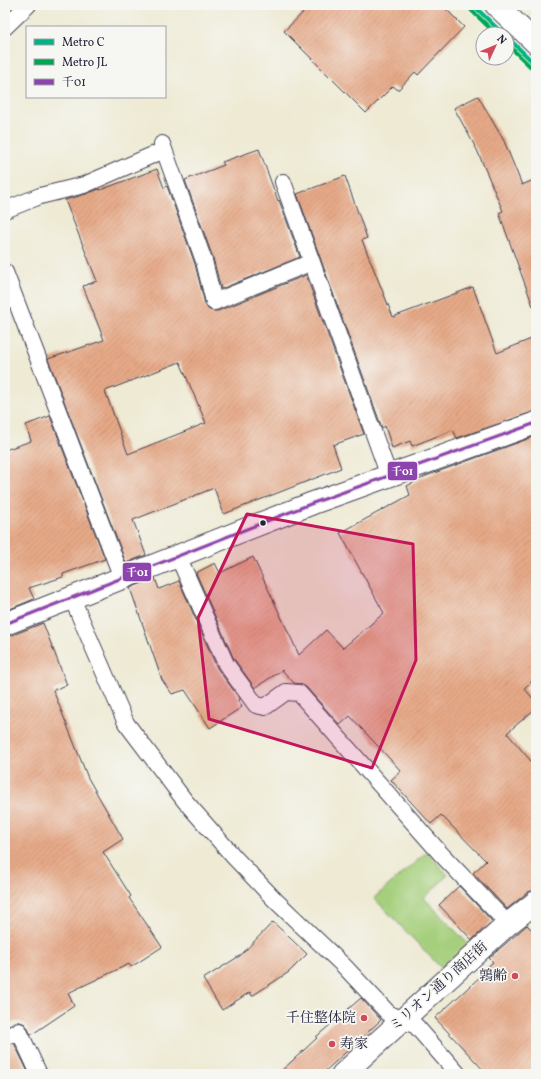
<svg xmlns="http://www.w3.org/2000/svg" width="541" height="1079" font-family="Vollkorn,'Noto Serif JP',serif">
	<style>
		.park { fill: #a5cf7b; stroke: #64785b }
		.building { fill: url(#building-hatch); fill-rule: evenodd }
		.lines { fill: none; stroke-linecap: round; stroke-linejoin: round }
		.service-casing { stroke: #414052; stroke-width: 18 }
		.minor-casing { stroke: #414052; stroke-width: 24 }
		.tertiary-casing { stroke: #414052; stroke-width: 24 }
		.service { stroke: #fff; stroke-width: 16 }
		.minor { stroke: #fff; stroke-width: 22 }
		.tertiary { stroke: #fff; stroke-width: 22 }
		.bus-1-casing { stroke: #f6f6f2; stroke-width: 6 }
		.bus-1 { stroke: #8e44ad; stroke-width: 3 }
		.metro-1-casing { stroke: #f6f6f2; stroke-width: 7 }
		.metro-2-casing { stroke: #f6f6f2; stroke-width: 7 }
		.metro-1 { stroke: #02b381; stroke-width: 4 }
		.metro-2 { stroke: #00a650; stroke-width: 4 }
		.marked { fill: #c2185b; fill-opacity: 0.2; stroke: #c2185b; stroke-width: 3; stroke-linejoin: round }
		.bus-dot { fill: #22223b; stroke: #f6f6f2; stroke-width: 1.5 }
		.poi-dot { fill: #d1495b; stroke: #f6f6f2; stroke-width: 1.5 }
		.labels { text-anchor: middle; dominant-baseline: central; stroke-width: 3.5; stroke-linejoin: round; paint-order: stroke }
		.poi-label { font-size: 14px; fill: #22223b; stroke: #f6f6f2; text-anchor: end }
		.street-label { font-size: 14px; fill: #22223b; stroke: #f6f6f2 }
		.line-badge { stroke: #f6f6f2; stroke-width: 1.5 }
		.badge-label { font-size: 11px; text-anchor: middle; font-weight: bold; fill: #fff }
	</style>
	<defs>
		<pattern id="building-hatch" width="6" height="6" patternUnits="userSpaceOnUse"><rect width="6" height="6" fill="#e6a987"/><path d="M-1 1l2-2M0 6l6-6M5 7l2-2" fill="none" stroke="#c59175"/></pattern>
	</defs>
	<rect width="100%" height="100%" fill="#f6f6f2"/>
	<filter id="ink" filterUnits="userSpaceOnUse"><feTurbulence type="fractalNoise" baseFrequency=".025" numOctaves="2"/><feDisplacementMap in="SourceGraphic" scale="8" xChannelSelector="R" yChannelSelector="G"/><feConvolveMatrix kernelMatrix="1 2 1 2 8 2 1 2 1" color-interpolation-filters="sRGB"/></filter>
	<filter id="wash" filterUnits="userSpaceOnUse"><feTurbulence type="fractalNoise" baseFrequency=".012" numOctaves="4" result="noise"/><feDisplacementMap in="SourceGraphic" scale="16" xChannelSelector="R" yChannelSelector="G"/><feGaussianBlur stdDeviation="0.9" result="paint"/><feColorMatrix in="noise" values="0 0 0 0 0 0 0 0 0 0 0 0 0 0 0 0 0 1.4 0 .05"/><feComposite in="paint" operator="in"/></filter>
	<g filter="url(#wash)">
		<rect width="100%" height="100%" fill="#eeead4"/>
		<path class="park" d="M427,852L448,875L424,898L469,945L444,971L374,898Z"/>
		<g id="blocks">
			<path class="building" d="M311,5H442L464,27L418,75L415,72L398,90L393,86L366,113L284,31Z
				M478,96L504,141L522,185L536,179V305L533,306L499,213L503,211L477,150L454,108Z
				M259,149L278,201L279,200L300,257L221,289L213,258L185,180L224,165L222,162Z
				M157,169L164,188L167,186L195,264L205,304L208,309L213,311H218L306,275L364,434L333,445L341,468L224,514L214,488L133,520L146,555L126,563L48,359L104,340L83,286L97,281L65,200L86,194L99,189L100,190ZM180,362L206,423L128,454L105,391Z
				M345,176L367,238L362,240L393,317L473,287L497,353L536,337V411L457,438L453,430L412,446L410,441L392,448L385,426L382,428L297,194Z
				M50,416L105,559L63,574V577L29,588L34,599L5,611V450L31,441L26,425Z
				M536,436V678L524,688L536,702V708L507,733L536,767V890L528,892L507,909L473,873L486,861L441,815L431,824L391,780L401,771L350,716L340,725L306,687L300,684L294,683L282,670L255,688L234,659L196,573L215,563L220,573L253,557L299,655L326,630L343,648L384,613L340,533L410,495L407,486L426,476Z
				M155,578L159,589L179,581L217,668L240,699L238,700L242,707L210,728L185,690L172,694L162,680L130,588Z
				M43,623L67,685L53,690L88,778L123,839L103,852L131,896L129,898L162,947L131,967L129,964L68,993L74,1006L31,1035L27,1027L25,1024L20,1022H15L5,1027V636H10Z
				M459,886L492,921L472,940L439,905Z
				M273,922L307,954L289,972L252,996L250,992L222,1010L203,979L241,955Z
				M527,925L536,934V1074H487L435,1018L482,975L480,974L493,962L489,958Z
				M361,998L381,1020L322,1074H278L317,1038L316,1037Z
				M14,1043L29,1074H5V1046Z"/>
		</g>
	</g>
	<g filter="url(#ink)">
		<use href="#blocks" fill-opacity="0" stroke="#414052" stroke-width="1"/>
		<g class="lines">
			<defs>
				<path id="service" d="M5,27L28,5
					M162,144L204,261L214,302L312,262
					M283,182L389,476
					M5,210L40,196L84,185L164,150
					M5,272L122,578
					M178,556L226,664L256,705L265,707L286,692L299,693L441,854L508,924
					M72,598L126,723L185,801L234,857L276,901L344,966L389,1014L416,1026L458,1074
					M5,1037L19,1031L39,1074"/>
				<path id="minor" d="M5,624L313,503L536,423
					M343,1074L508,924L536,902"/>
				<path id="tertiary" d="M496,5L536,43"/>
			</defs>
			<use href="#service" class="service-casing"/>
			<use href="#minor" class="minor-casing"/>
			<use href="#tertiary" class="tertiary-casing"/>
			<use href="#service" class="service"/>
			<use href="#minor" class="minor"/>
			<use href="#tertiary" class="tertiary"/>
			<defs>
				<path id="bus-1" d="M5,624L313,503L536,423"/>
			</defs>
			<use href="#bus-1" class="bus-1-casing"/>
			<use href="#bus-1" class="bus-1"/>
			<defs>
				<path id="metro-1" d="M473,5L503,34
					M507,37L536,65"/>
				<path id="metro-2" d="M470,9L496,34
					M507,44L533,69"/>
			</defs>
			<use href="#metro-1" class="metro-1-casing"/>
			<use href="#metro-2" class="metro-2-casing"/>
			<use href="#metro-1" class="metro-1"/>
			<use href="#metro-2" class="metro-2"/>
		</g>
	</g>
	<path class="marked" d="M247,514L413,544L416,660L372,768L209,719L198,618Z"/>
	<circle class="bus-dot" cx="263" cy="523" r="3.5"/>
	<g class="poi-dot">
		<circle cx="515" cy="976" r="4"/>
		<circle cx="364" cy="1018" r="4"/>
		<circle cx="332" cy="1044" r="4"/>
	</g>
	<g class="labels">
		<g class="poi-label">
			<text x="507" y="976">鶉齢</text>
			<text x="356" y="1018">千住整体院</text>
			<text x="340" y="1044" text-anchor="start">寿家</text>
		</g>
		<g class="street-label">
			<text transform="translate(439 987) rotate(-42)">ミリオン通り商店街</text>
		</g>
	</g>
	<g class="line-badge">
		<rect x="387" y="461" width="31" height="20" rx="4" fill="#8e44ad"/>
		<rect x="122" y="562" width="30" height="20" rx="4" fill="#8e44ad"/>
	</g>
	<g class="badge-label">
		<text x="402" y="475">千01</text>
		<text x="137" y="576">千01</text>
	</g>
	<rect width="541" height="1079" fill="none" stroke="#f6f6f2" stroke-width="20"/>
	<rect x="26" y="26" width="140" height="72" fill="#f6f6f2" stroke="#a1a1a9"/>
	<rect x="34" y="39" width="20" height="6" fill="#02b381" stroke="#a1a1a9"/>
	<text x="62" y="46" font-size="12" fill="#22223b">Metro C</text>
	<rect x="34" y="59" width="20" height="6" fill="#00a650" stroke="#a1a1a9"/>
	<text x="62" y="66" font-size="12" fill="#22223b">Metro JL</text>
	<rect x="34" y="79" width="20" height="6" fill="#8e44ad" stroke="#a1a1a9"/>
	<text x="62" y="86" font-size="12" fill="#22223b">千01</text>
	<g transform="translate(495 46) rotate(46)"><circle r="19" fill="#f6f6f2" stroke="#a1a1a9"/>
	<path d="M0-3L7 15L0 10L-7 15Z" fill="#d1495b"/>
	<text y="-6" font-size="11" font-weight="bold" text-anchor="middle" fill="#22223b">N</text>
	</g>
</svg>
